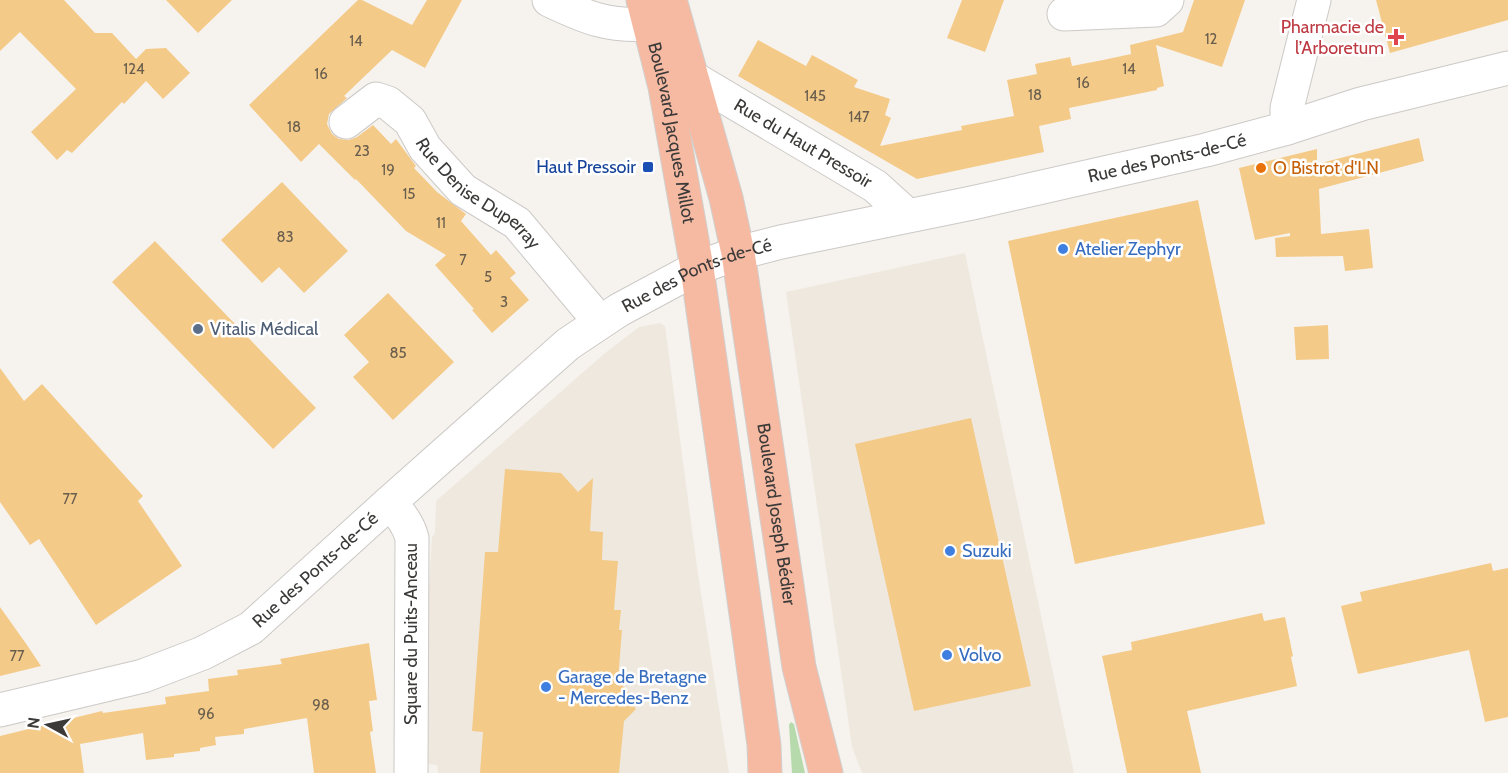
<svg xmlns="http://www.w3.org/2000/svg" width="1508" height="773" font-family="Cabin,sans-serif">
	<style>
		.built { fill: #efe8de }
		.green { fill: #b6daac }
		.building { fill: #f4ca89 }
		.lines { fill: none; stroke-linecap: round; stroke-linejoin: round }
		.minor-casing { stroke: #ccc9c6; stroke-width: 35 }
		.major-casing { stroke: #d0d0cf; stroke-width: 35 }
		.minor { stroke: #fff; stroke-width: 33 }
		.major { stroke: #f6baa3; stroke-width: 33 }
		.health-dot { fill: #e0444e; stroke: #fff; stroke-width: 2 }
		.transit-dot { fill: #1a4fb4; stroke: #fff; stroke-width: 2 }
		.food-dot { fill: #e8710a; stroke: #fff; stroke-width: 2 }
		.shop-dot { fill: #3f7fe0; stroke: #fff; stroke-width: 2 }
		.service-dot { fill: #5c6f8a; stroke: #fff; stroke-width: 2 }
		.labels { text-anchor: middle; dominant-baseline: central; stroke-width: 5; stroke-linejoin: round; paint-order: stroke }
		.number-label { font-size: 15px; fill: #695e4d }
		.health-label { font-size: 18px; fill: #be3a42; stroke: #fff; text-anchor: end }
		.street-label { font-size: 18px; fill: #3b3a39; stroke: #fff }
		.transit-label { font-size: 18px; fill: #164399; stroke: #fff; text-anchor: end }
		.food-label { font-size: 18px; fill: #c56008; stroke: #fff; text-anchor: start }
		.shop-label { font-size: 18px; fill: #366cbe; stroke: #fff; text-anchor: start }
		.service-label { font-size: 18px; fill: #4e5e75; stroke: #fff; text-anchor: start }
	</style>
	<rect width="100%" height="100%" fill="#f6f3ef"/>
	<path class="built" d="M965,253L1074,773H862L852,747L786,292Z
		M660,323L665,326L697,567L729,773H438L437,765L427,764V615L432,537L435,533L436,501L605,353L639,327Z"/>
	<path class="green" d="M791,722L794,724L805,773H792L789,725Z"/>
	<path class="building" d="M0,0H64L95,33H112L136,59L146,49L166,48L190,73L163,99L146,81L124,104L122,102L72,153L67,150L57,160L31,132L76,89L20,32L0,51Z
		M166,0H232L198,33Z
		M358,0H362L412,25L427,0H462L425,68L392,50L344,96L347,98L329,114L327,124L332,134L339,139L349,140L357,137L373,125L391,144L396,139L416,166L414,168L437,192L466,214L461,221L491,255L496,250L516,273L510,278L529,300L492,333L472,310L474,309L435,265L446,255L406,231L356,179L355,180L319,144L301,162L249,105Z
		M962,0H1004L985,52L947,38Z
		M1194,0H1245L1222,67L1156,45L1164,86L1157,88V90L1069,108L1071,119L1039,126L1044,152L917,179L738,76L758,40L806,66L812,55L858,80L854,87L890,99L885,115L891,118L880,146L962,130L961,126L1014,116L1007,80L1037,74L1035,64L1070,57L1072,66L1103,60L1131,54L1130,45L1183,32Z
		M1376,0H1508V20L1390,53Z
		M1419,138L1424,161L1319,189L1321,234L1369,229L1373,268L1345,271L1343,256L1276,257L1275,238L1290,236V233L1255,240L1239,168L1317,149V164Z
		M282,182L348,251L304,293L279,267L262,283L221,240Z
		M1198,200L1265,524L1075,564L1008,241Z
		M155,241L316,408L273,449L112,282Z
		M388,293L454,362L393,420L353,377L369,362L344,335Z
		M1328,325L1329,359L1296,360L1294,327Z
		M0,368L24,401L42,384L143,496L138,501L182,566L96,625L39,539L30,545L0,502Z
		M971,418L1031,686L914,711L855,444Z
		M505,469L561,473L578,492L593,478L590,531L603,532L602,560L618,561L614,610H621L619,630H622L618,680L630,694L627,698L636,709L624,721L619,773H480L483,732L472,731L485,552H498Z
		M1491,563L1493,571L1508,568V717L1485,722L1469,650L1358,674L1341,606L1362,601L1360,592Z
		M0,607L27,645L41,666L0,676Z
		M1262,613L1264,621L1285,617L1293,656L1291,657L1297,686L1187,711L1201,773H1127L1102,656L1132,650L1131,642Z
		M369,643L377,700L369,701L373,731L370,732L376,773H314L307,718L244,729V734L215,737L216,745L200,748V751L174,754V757L146,760L143,733L80,744L84,773H0V736L102,711L103,713L166,704L165,697L209,691L208,679L238,675L237,670L282,664L280,659Z"/>
	<g class="lines">
		<defs>
			<g id="minor">
				<path d="M549,0C587,18 608,27 651,24"/>
				<path d="M1064,14L1156,10L1167,0"/>
				<path id="s1" d="M693,78L875,186L907,215"/>
				<path id="s2" d="M346,122L376,99L388,103L410,121L425,148L463,190L517,223L600,322"/>
				<path d="M1287,128V108L1314,0"/>
				<path d="M389,503C400,513 408,523 412,538L411,773"/>
				<path id="s3" d="M0,710L143,676L203,653L251,628L389,503L568,344L619,310L697,268L738,253L781,242L972,203L1206,150L1287,128L1361,104L1508,68"/>
			</g>
			<g id="major">
				<path id="s4" d="M643,0L665,87L697,268L749,635L764,745L765,773"/>
				<path id="s5" d="M670,0L726,198L738,253L799,667L826,773"/>
			</g>
		</defs>
		<use href="#minor" class="minor-casing"/>
		<use href="#major" class="major-casing"/>
		<use href="#minor" class="minor"/>
		<use href="#major" class="major"/>
	</g>
	<path class="health-dot" d="M1393 28h6v6h6v6h-6v6h-6v-6h-6v-6h6z"/>
	<rect class="transit-dot" x="642" y="161" width="12" height="12" rx="3"/>
	<circle class="food-dot" cx="1261" cy="168" r="6"/>
	<g class="shop-dot">
		<circle cx="1063" cy="249" r="6"/>
		<circle cx="950" cy="551" r="6"/>
		<circle cx="947" cy="655" r="6"/>
		<circle cx="546" cy="687" r="6"/>
	</g>
	<circle class="service-dot" cx="198" cy="329" r="6"/>
	<g class="labels">
		<g class="number-label">
			<text x="1211" y="39">12</text>
			<text x="356" y="41">14</text>
			<text x="134" y="69">124</text>
			<text x="1129" y="69">14</text>
			<text x="321" y="74">16</text>
			<text x="1083" y="83">16</text>
			<text x="1035" y="95">18</text>
			<text x="815" y="96">145</text>
			<text x="859" y="117">147</text>
			<text x="294" y="127">18</text>
			<text x="362" y="151">23</text>
			<text x="388" y="170">19</text>
			<text x="409" y="194">15</text>
			<text x="441" y="223">11</text>
			<text x="285" y="237">83</text>
			<text x="463" y="260">7</text>
			<text x="488" y="277">5</text>
			<text x="504" y="302">3</text>
			<text x="398" y="353">85</text>
			<text x="70" y="499">77</text>
			<text x="17" y="656">77</text>
			<text x="321" y="705">98</text>
			<text x="206" y="714">96</text>
		</g>
		<g class="health-label">
			<text x="1384" y="27">Pharmacie de<tspan x="1384" dy="21">l’Arboretum</tspan></text>
		</g>
		<g class="street-label">
			<text stroke="none"><textPath href="#s4" startOffset="136">Boulevard Jacques Millot</textPath></text>
			<text stroke="none"><textPath href="#s1" startOffset="128">Rue du Haut Pressoir</textPath></text>
			<text stroke="none"><textPath href="#s3" startOffset="1324">Rue des Ponts-de-Cé</textPath></text>
			<text stroke="none"><textPath href="#s2" startOffset="180">Rue Denise Duperray</textPath></text>
			<text stroke="none"><textPath href="#s3" startOffset="838">Rue des Ponts-de-Cé</textPath></text>
			<text stroke="none"><textPath href="#s5" startOffset="526">Boulevard Joseph Bédier</textPath></text>
			<text stroke="none"><textPath href="#s3" startOffset="352">Rue des Ponts-de-Cé</textPath></text>
			<text transform="translate(411 634) rotate(-90)">Square du Puits-Anceau</text>
		</g>
		<g class="transit-label">
			<text x="636" y="167">Haut Pressoir</text>
		</g>
		<g class="food-label">
			<text x="1273" y="168">O Bistrot d'LN</text>
		</g>
		<g class="shop-label">
			<text x="1075" y="249">Atelier Zephyr</text>
			<text x="962" y="551">Suzuki</text>
			<text x="959" y="655">Volvo</text>
			<text x="558" y="677">Garage de Bretagne<tspan x="558" dy="21">- Mercedes-Benz</tspan></text>
		</g>
		<g class="service-label">
			<text x="210" y="329">Vitalis Médical</text>
		</g>
	</g>
	<g transform="translate(48 725) rotate(278)" stroke="#ffffff" stroke-width="4.5" paint-order="stroke">
	<path d="M0-4.5L10 22L0 15L-10 22Z" fill="#3b3a39"/>
	<text y="-9" font-size="16" font-weight="bold" text-anchor="middle" fill="#3b3a39">N</text>
	</g>
</svg>
